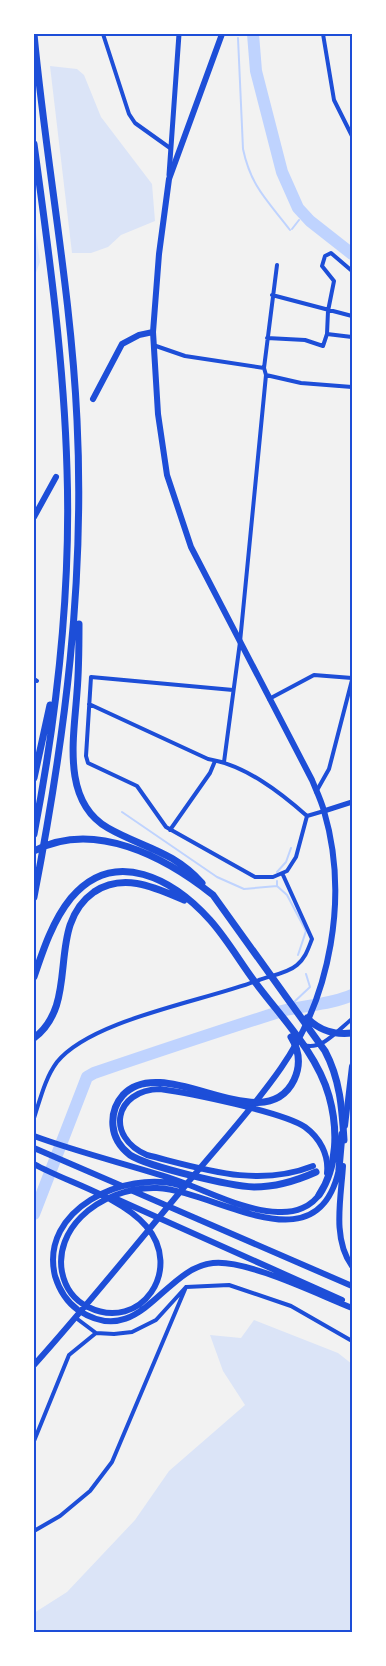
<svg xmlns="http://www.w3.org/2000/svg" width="386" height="1666" font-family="Raleway,sans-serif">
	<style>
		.green { fill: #dbe4f7 }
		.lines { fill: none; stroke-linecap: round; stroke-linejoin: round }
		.stream { stroke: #bfd3fe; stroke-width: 2 }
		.river { stroke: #bfd3fe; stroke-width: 12 }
		.minor { stroke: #1d4ed8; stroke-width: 4 }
		.tertiary { stroke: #1d4ed8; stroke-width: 5 }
		.trunk { stroke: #1d4ed8; stroke-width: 6 }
		.motorway { stroke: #1d4ed8; stroke-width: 7 }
		.neatline { fill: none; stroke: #1d4ed8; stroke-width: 2 }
	</style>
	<rect width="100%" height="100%" fill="#f2f2f2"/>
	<path class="green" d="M50,66L77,69L84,75L101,117L152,184L155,221L121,235L108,247L91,253H72Z
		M34,218L40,262L34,278Z
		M254,1320L338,1353L352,1364V1632H34V1613L67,1592L135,1520L169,1471L245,1405L223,1371L210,1335L241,1338Z"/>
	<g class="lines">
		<path class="stream" d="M238,38L243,149C251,187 268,201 290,230
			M292,229L299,220
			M122,812L217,877L244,889L277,886L287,895L306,931L298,955
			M277,872L286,862L291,848
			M277,881V886
			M293,1003L310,987L306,974
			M285,1011L289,1007"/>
		<path class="river" d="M253,34L256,71L282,172L298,208L310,221L352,254
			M34,1214L87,1077L94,1073C156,1052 219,1031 282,1011C305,1005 330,1005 352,995"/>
		<path class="minor" d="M103,34L129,114L135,123L170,148
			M323,34L334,100L352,136
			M272,295L352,316
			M327,334L352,337
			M267,338L305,340L323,346L327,334L328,311L334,281L322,266L325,256L331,253L352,271
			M156,346L185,356L264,368L266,375L240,642L224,762
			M264,368L277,265
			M266,375L301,383L352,387
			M34,679L37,681
			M233,690L91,677L86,756L88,763L137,786L166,827L255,877H273L287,871L296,857L307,816
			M269,699L314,675L352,678
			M89,704L208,759C245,765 280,792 307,816
			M316,792L329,769L352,680
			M307,816L324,811
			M170,830L210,773L215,761
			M304,1045C322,1051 339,1029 352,1019
			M34,1118C40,1100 45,1078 57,1062C92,1019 205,1001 259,980C270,976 288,973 297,965C306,957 308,949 312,939L283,875
			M76,1318L96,1333L114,1334L132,1332L156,1320L186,1287L229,1285L291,1306L352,1341
			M34,1441L69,1355L96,1333
			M34,1531L60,1516L90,1491L112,1462L186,1287"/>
		<path class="tertiary" d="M169,175L179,34
			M324,811L352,802"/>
		<path class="trunk" d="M93,399L122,344L139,335L153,332
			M34,517L56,477
			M345,1126L352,1066
			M34,1136C80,1153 127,1164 173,1179C206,1190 243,1211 278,1212C295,1213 312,1207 321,1192
			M34,1148L122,1186
			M34,1164C68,1183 120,1196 146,1226C184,1269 141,1333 88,1307C74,1300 65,1287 62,1272C58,1251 67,1231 81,1217C100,1198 129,1187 157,1188C218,1191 321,1271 340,1164
			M313,1166C257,1188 203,1169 147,1155C105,1137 114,1090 160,1089C189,1093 283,1112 305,1127C320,1138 329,1155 327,1173
			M343,1166C341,1198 332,1239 352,1266
			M179,1185C125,1170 39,1209 55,1276C59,1289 67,1302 78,1310C140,1351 163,1268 213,1263C246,1259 319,1295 352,1308
			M133,1191L352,1286
			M112,1197L342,1300
			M34,1365C86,1307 135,1246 185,1186C217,1147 252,1110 281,1068C331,996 349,896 324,811C321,800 316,790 312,780L191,547L167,475L158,414L153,332L159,254L169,179L222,34"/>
		<path class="motorway" d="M34,144C49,253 64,361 67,470C71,592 57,715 34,834
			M79,624C79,646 79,669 77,692C74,737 61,801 108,828C143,848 172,850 202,883
			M34,778L50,705
			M34,851C94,819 165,857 213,895L325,1051C340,1079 342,1108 344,1140
			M34,897C65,737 85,583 77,420C71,291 46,163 34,34
			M34,977C43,950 53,920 71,898C115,846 174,880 210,920C227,939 240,962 255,982C281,1017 317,1053 329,1096C338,1128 338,1167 319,1195
			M307,1018C320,1031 334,1035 352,1033
			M291,1037C299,1050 301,1065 294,1080C264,1142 164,1051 123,1095C115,1104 112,1115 113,1126C114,1138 121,1148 130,1155C149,1167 230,1186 254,1187C276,1187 296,1181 316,1172
			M34,1038C82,1002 44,927 94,892C124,872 156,888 184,900
			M339,1169L342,1134"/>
	</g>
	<rect width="386" height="1666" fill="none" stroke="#ffffff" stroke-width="70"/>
	<rect x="35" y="35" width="316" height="1596" class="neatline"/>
</svg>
